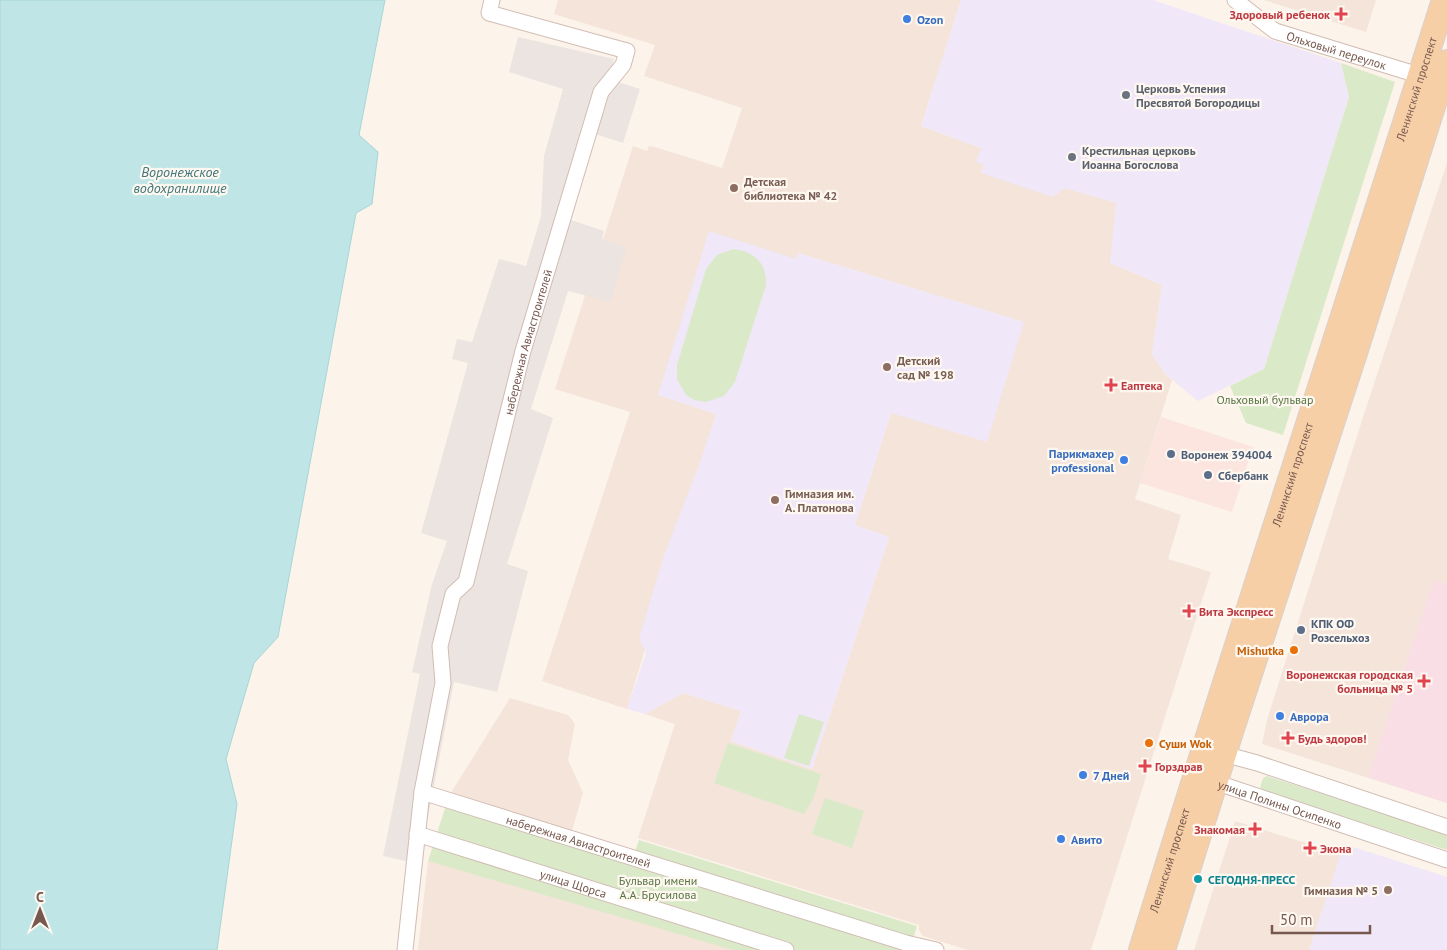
<svg xmlns="http://www.w3.org/2000/svg" width="1447" height="950" font-family="'PT Sans',sans-serif">
	<style>
		.residential { fill: #f4e4d9 }
		.commercial { fill: #fce4df }
		.industrial { fill: #ece4e0 }
		.education { fill: #f0e7f9 }
		.medical { fill: #fadee5 }
		.green { fill: #daeac9 }
		.water { fill: #bfe5e6; stroke: #a6d6d7 }
		.lines { fill: none; stroke-linecap: round; stroke-linejoin: round }
		.minor-casing { stroke: #d1bcb3; stroke-width: 17 }
		.primary-casing { stroke: #d9d0cd; stroke-width: 26 }
		.minor { stroke: #fff; stroke-width: 15 }
		.primary { stroke: #f7cfa7; stroke-width: 24 }
		.health-dot { fill: #e0444e; stroke: #fef8f1; stroke-width: 2 }
		.shop-dot { fill: #3f7fe0; stroke: #fef8f1; stroke-width: 2 }
		.worship-dot { fill: #6b7280; stroke: #fef8f1; stroke-width: 2 }
		.education-dot { fill: #8d6e63; stroke: #fef8f1; stroke-width: 2 }
		.service-dot { fill: #5c6f8a; stroke: #fef8f1; stroke-width: 2 }
		.food-dot { fill: #e8710a; stroke: #fef8f1; stroke-width: 2 }
		.culture-dot { fill: #0f9aa8; stroke: #fef8f1; stroke-width: 2 }
		.labels { text-anchor: middle; dominant-baseline: central; stroke-width: 4.5; stroke-linejoin: round; paint-order: stroke }
		.health-label { font-size: 12px; font-weight: bold; fill: #be3a42; stroke: #fef8f1; text-anchor: start }
		.shop-label { font-size: 12px; font-weight: bold; fill: #366cbe; stroke: #fef8f1; text-anchor: start }
		.street-label { font-size: 12px; fill: #77584e; stroke: #fef8f1 }
		.worship-label { font-size: 12px; font-weight: bold; fill: #5b616d; stroke: #fef8f1; text-anchor: start }
		.education-label { font-size: 12px; font-weight: bold; fill: #785e54; stroke: #fef8f1; text-anchor: start }
		.park-label { font-size: 12px; fill: #587643; stroke: #fef8f1 }
		.service-label { font-size: 12px; font-weight: bold; fill: #4e5e75; stroke: #fef8f1; text-anchor: start }
		.food-label { font-size: 12px; font-weight: bold; fill: #c56008; stroke: #fef8f1; text-anchor: end }
		.culture-label { font-size: 12px; font-weight: bold; fill: #0d838f; stroke: #fef8f1; text-anchor: start }
		.water-label { font-size: 14px; font-style: italic; fill: #42787b; stroke: #fef8f1 }
	</style>
	<rect width="100%" height="100%" fill="#fcf3eb"/>
	<path class="residential" d="M558,0H961L921,126L981,148L984,165L981,173L1065,188L1117,203L1111,263L1162,285L1152,354L1164,373L1172,380L1135,499L1181,515L1168,559L1211,572L1091,950H968L923,936L919,930V925L638,838L675,724L645,714L683,693L741,711L731,741L812,769L889,537L855,525L891,413L1024,322L798,253L796,259L658,395L716,414L627,709L542,681L630,412L555,389L633,146L647,151L649,146L655,147L722,168L742,108L644,76L655,45L554,14Z
		M1264,0H1376L1366,32Z
		M1447,163V803L1262,744L1267,720L1365,411Z
		M510,698L568,715L575,724L568,760L583,793L571,834L449,796Z
		M1235,821L1341,854L1309,950H1194Z
		M428,861L696,935L741,950H418Z"/>
	<path class="commercial" d="M1161,417L1253,447L1232,512L1140,483Z"/>
	<path class="industrial" d="M518,37L614,59L609,79L640,89L623,143L595,134L568,219L604,231L602,239L627,247L610,302L568,291L531,409L553,418L507,564L528,571L497,692L454,682L419,864L383,856L420,674L412,672L432,584L447,541L421,533L468,363L452,359L457,339L472,342L499,259L526,266L541,216L544,156L563,89L509,72Z"/>
	<path class="education" d="M961,0H1153L1341,63L1349,97L1264,369L1198,401L1164,373L1152,354L1162,285L1110,263L1116,203L1065,188L1053,197L981,173L984,165L976,162L981,148L921,126Z
		M709,231L796,259L798,253L1024,322L987,442L891,413L855,525L889,537L812,769L731,741L741,711L683,693L645,714L627,709L646,653L639,639L663,558L699,465L716,414L658,395Z
		M1344,844L1447,877V950H1309Z"/>
	<path class="medical" d="M1434,580L1447,584V803L1368,777Z"/>
	<path class="green" d="M1341,63L1395,82L1283,435L1246,423L1230,386L1264,369L1349,97Z
		M733,249C754,251 767,263 766,285L735,382L724,396L706,402L694,400L686,395L677,379V365L706,269L717,255Z
		M799,714L824,722L809,766L784,758Z
		M728,743L821,774L814,797L804,814L714,783Z
		M1267,776L1447,834V850L1263,791L1260,787L1263,778Z
		M449,796L634,854L639,840L917,926L910,950H733L428,861Z
		M825,798L864,811L852,848L812,834Z"/>
	<path class="water" d="M0,0H385L359,135L378,152L372,204L356,213L278,637L254,663L226,759L237,804L217,950H0Z"/>
	<g class="lines">
		<defs>
			<g id="minor">
				<path id="s1" d="M1235,0L1275,31L1428,78"/>
				<path d="M1217,756L1224,754L1257,763L1447,827"/>
				<path id="s2" d="M1211,777L1215,782L1447,860"/>
				<path id="s3" d="M422,792L906,943L936,950"/>
				<path id="s4" d="M417,834L786,950"/>
				<path id="s5" d="M405,950L422,792L443,683L440,646L453,594L466,582L523,351L601,92L623,65L627,51L489,13L492,0"/>
			</g>
			<g id="primary">
				<path id="s6" d="M1141,950C1239,632 1344,317 1444,0"/>
				<path d="M1163,950L1231,732L1355,353L1447,62"/>
			</g>
		</defs>
		<use href="#minor" class="minor-casing"/>
		<use href="#primary" class="primary-casing"/>
		<use href="#minor" class="minor"/>
		<use href="#primary" class="primary"/>
	</g>
	<g class="health-dot">
		<path d="M1338.5 6.5h5v5h5v5h-5v5h-5v-5h-5v-5h5z"/>
		<path d="M1108.5 377.5h5v5h5v5h-5v5h-5v-5h-5v-5h5z"/>
		<path d="M1186.5 603.5h5v5h5v5h-5v5h-5v-5h-5v-5h5z"/>
		<path d="M1421.5 673.5h5v5h5v5h-5v5h-5v-5h-5v-5h5z"/>
		<path d="M1285.5 730.5h5v5h5v5h-5v5h-5v-5h-5v-5h5z"/>
		<path d="M1142.5 758.5h5v5h5v5h-5v5h-5v-5h-5v-5h5z"/>
		<path d="M1252.5 821.5h5v5h5v5h-5v5h-5v-5h-5v-5h5z"/>
		<path d="M1307.5 840.5h5v5h5v5h-5v5h-5v-5h-5v-5h5z"/>
	</g>
	<g class="shop-dot">
		<circle cx="907" cy="19" r="5"/>
		<circle cx="1124" cy="460" r="5"/>
		<circle cx="1280" cy="716" r="5"/>
		<circle cx="1083" cy="775" r="5"/>
		<circle cx="1061" cy="839" r="5"/>
	</g>
	<g class="worship-dot">
		<circle cx="1126" cy="95" r="5"/>
		<circle cx="1072" cy="157" r="5"/>
	</g>
	<g class="education-dot">
		<circle cx="734" cy="188" r="5"/>
		<circle cx="887" cy="367" r="5"/>
		<circle cx="775" cy="500" r="5"/>
		<circle cx="1388" cy="890" r="5"/>
	</g>
	<g class="service-dot">
		<circle cx="1171" cy="454" r="5"/>
		<circle cx="1208" cy="475" r="5"/>
		<circle cx="1301" cy="630" r="5"/>
	</g>
	<g class="food-dot">
		<circle cx="1294" cy="650" r="5"/>
		<circle cx="1149" cy="743" r="5"/>
	</g>
	<circle class="culture-dot" cx="1198" cy="879" r="5"/>
	<g class="labels">
		<g class="health-label">
			<text x="1330" y="14" text-anchor="end">Здоровый ребенок</text>
			<text x="1121" y="385">Еаптека</text>
			<text x="1199" y="611">Вита Экспресс</text>
			<text x="1413" y="674" text-anchor="end">Воронежская городская<tspan x="1413" dy="14">больница № 5</tspan></text>
			<text x="1298" y="738">Будь здоров!</text>
			<text x="1155" y="766">Горздрав</text>
			<text x="1245" y="829" text-anchor="end">Знакомая</text>
			<text x="1320" y="848">Экона</text>
		</g>
		<g class="shop-label">
			<text x="917" y="19">Ozon</text>
			<text x="1114" y="453" text-anchor="end">Парикмахер<tspan x="1114" dy="14">professional</tspan></text>
			<text x="1290" y="716">Аврора</text>
			<text x="1093" y="775">7 Дней</text>
			<text x="1071" y="839">Авито</text>
		</g>
		<g class="street-label">
			<text stroke="none"><textPath href="#s1" startOffset="115">Ольховый переулок</textPath></text>
			<text stroke="none"><textPath href="#s6" startOffset="904">Ленинский проспект</textPath></text>
			<text stroke="none"><textPath href="#s5" startOffset="626">набережная Авиастроителей</textPath></text>
			<text stroke="none"><textPath href="#s6" startOffset="499">Ленинский проспект</textPath></text>
			<text stroke="none"><textPath href="#s2" startOffset="75">улица Полины Осипенко</textPath></text>
			<text stroke="none"><textPath href="#s3" startOffset="164">набережная Авиастроителей</textPath></text>
			<text stroke="none"><textPath href="#s6" startOffset="94">Ленинский проспект</textPath></text>
			<text stroke="none"><textPath href="#s4" startOffset="164">улица Щорса</textPath></text>
		</g>
		<g class="worship-label">
			<text x="1136" y="88">Церковь Успения<tspan x="1136" dy="14">Пресвятой Богородицы</tspan></text>
			<text x="1082" y="150">Крестильная церковь<tspan x="1082" dy="14">Иоанна Богослова</tspan></text>
		</g>
		<g class="education-label">
			<text x="744" y="181">Детская<tspan x="744" dy="14">библиотека № 42</tspan></text>
			<text x="897" y="360">Детский<tspan x="897" dy="14">сад № 198</tspan></text>
			<text x="785" y="493">Гимназия им.<tspan x="785" dy="14">А. Платонова</tspan></text>
			<text x="1378" y="890" text-anchor="end">Гимназия № 5</text>
		</g>
		<g class="park-label">
			<text x="1265" y="399">Ольховый бульвар</text>
			<text x="658" y="880">Бульвар имени<tspan x="658" dy="14">А.А. Брусилова</tspan></text>
		</g>
		<g class="service-label">
			<text x="1181" y="454">Воронеж 394004</text>
			<text x="1218" y="475">Сбербанк</text>
			<text x="1311" y="623">КПК ОФ<tspan x="1311" dy="14">Розсельхоз</tspan></text>
		</g>
		<g class="food-label">
			<text x="1284" y="650">Mishutka</text>
			<text x="1159" y="743" text-anchor="start">Суши Wok</text>
		</g>
		<g class="culture-label">
			<text x="1208" y="879">СЕГОДНЯ-ПРЕСС</text>
		</g>
		<g class="water-label">
			<text x="180" y="172">Воронежское<tspan x="180" dy="16">водохранилище</tspan></text>
		</g>
	</g>
	<g transform="translate(40 910)" stroke="#fef8f1" stroke-width="4" paint-order="stroke">
	<path d="M0-4L9 19L0 12L-9 19Z" fill="#77584e"/>
	<text y="-8" font-size="14" font-weight="bold" text-anchor="middle" fill="#77584e">С</text>
	</g>
	<path d="M1272 925v8h98v-8" fill="none" stroke="#77584e" stroke-width="2.5"/>
	<text x="1280" y="925" font-size="15" fill="#77584e" stroke="#fef8f1" stroke-width="4" paint-order="stroke">50 m</text>
</svg>
